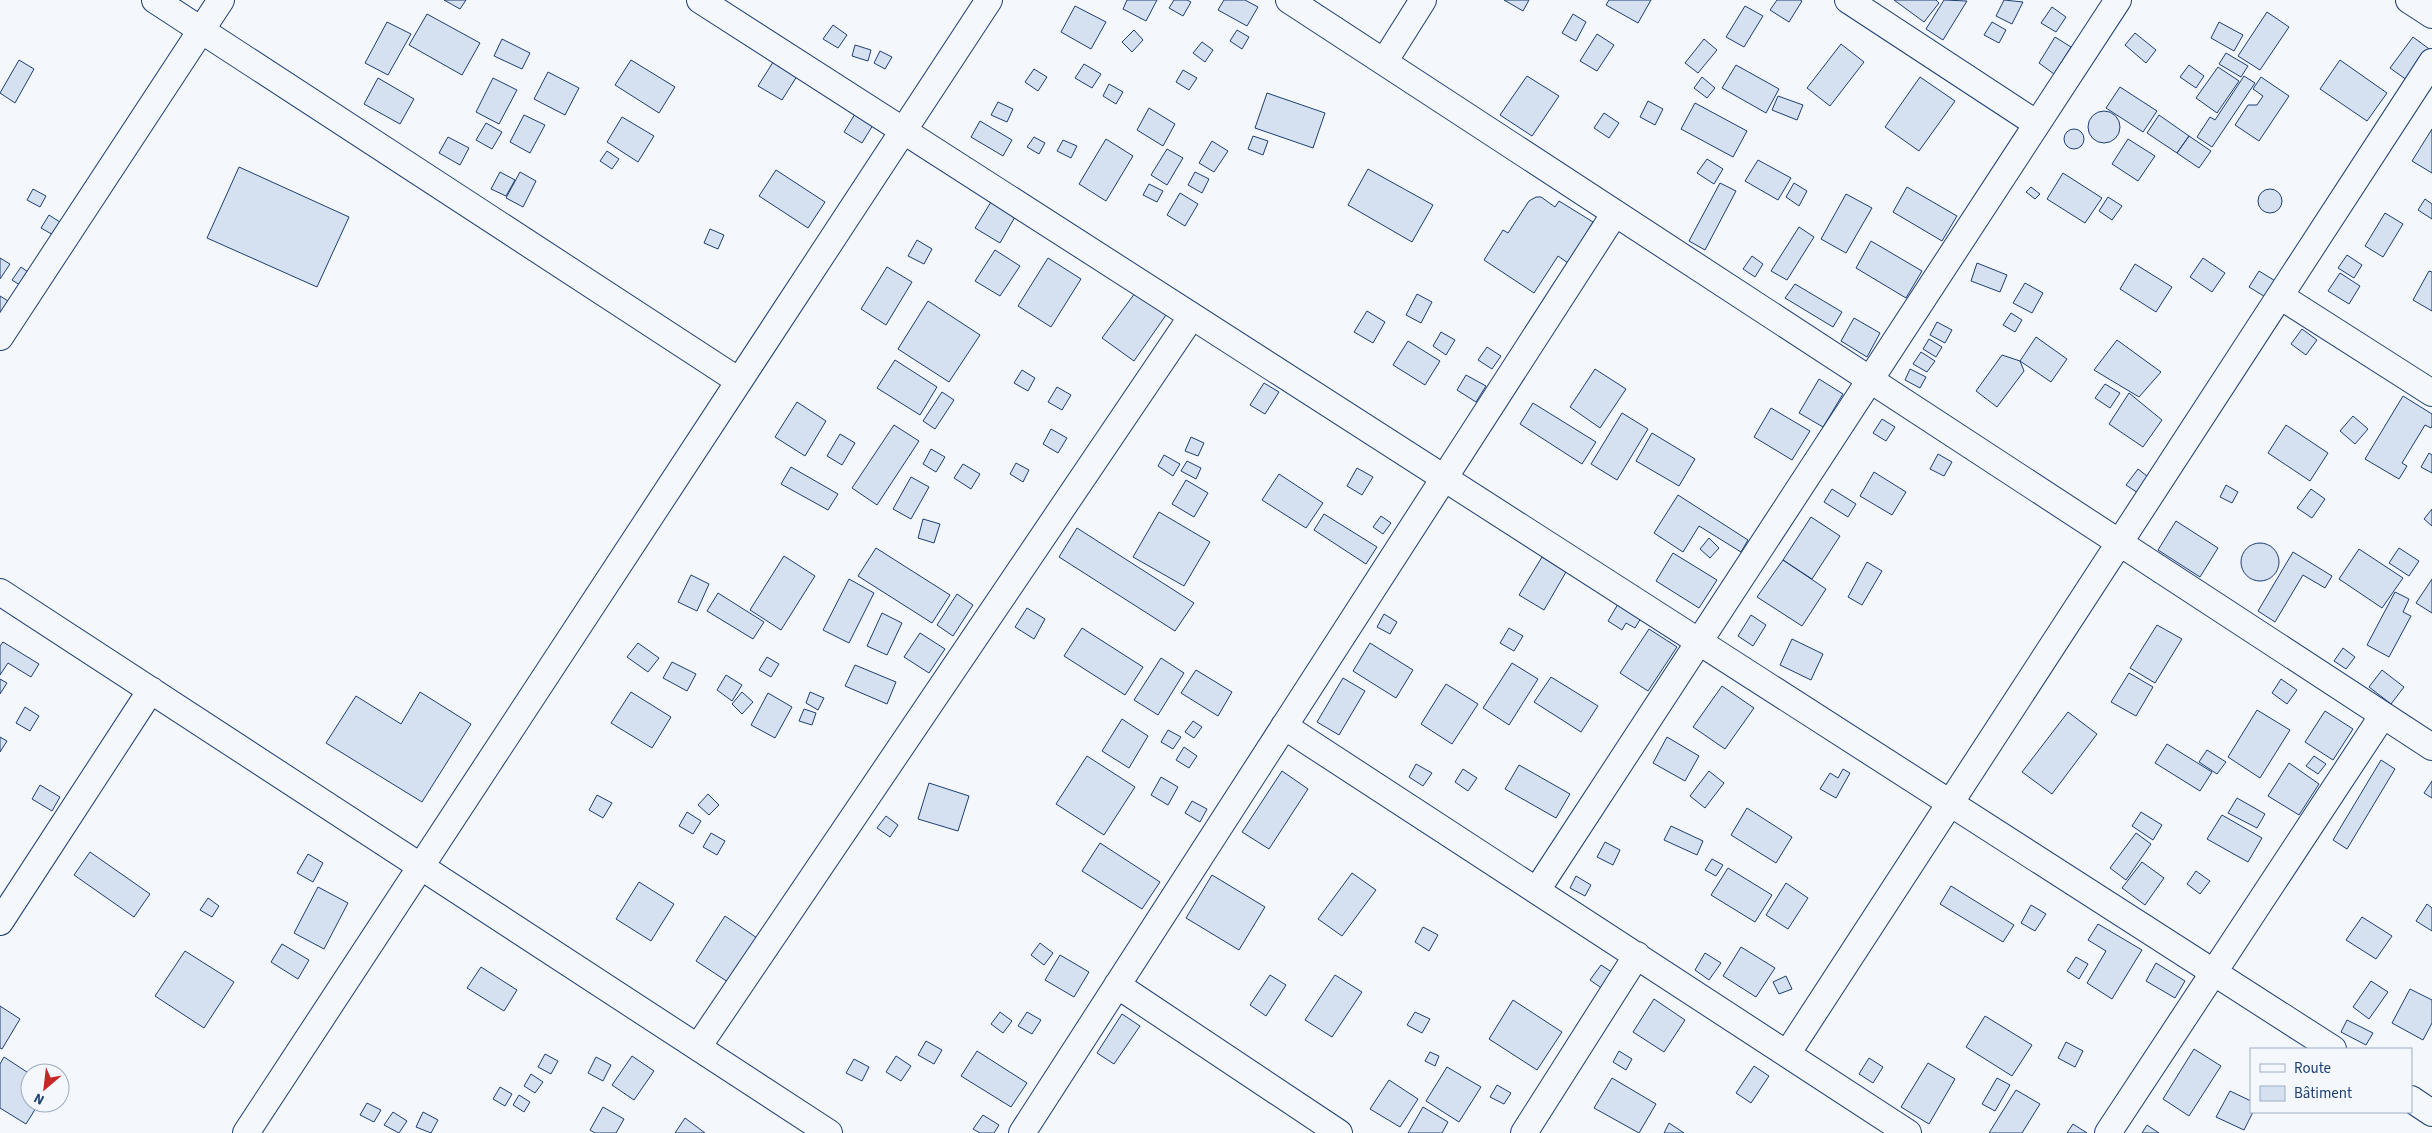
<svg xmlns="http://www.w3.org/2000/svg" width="2432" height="1133" font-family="'Source Sans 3',sans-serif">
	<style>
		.building { fill: #d5e0f0; stroke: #1d3f73 }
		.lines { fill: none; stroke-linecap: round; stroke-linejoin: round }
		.street-casing { stroke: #1d3f73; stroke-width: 28 }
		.street { stroke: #f4f7fb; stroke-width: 26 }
	</style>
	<rect width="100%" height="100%" fill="#f4f7fb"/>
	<path class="building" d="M444,0H466L460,9Z
		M1127,0H1157L1146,21L1123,9Z
		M1174,0H1187L1191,2L1183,16L1169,8Z
		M1224,0H1245L1258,7L1247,26L1218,10Z
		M1504,0H1529L1523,11Z
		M1609,0H1651L1638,23L1606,5Z
		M1777,0H1800L1802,1L1789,22L1770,10Z
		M1894,0H1936L1939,3L1924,22Z
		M1944,0L1967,1L1943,40L1926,29Z
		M2004,0L2023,2L2012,24L1996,16Z
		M1075,6L1106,22L1091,49L1061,32Z
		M1745,6L1763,16L1744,47L1726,37Z
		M2052,7L2066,17L2056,32L2041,23Z
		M2267,12L2289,27L2260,70L2238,56Z
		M427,14L480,43L462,75L409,45Z
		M1573,14L1586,22L1576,41L1562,33Z
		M387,22L411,34L388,75L365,63Z
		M1992,22L2006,30L1999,43L1984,35Z
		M2219,22L2243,35L2234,51L2211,38Z
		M833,25L847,35L838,48L823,39Z
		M1134,30L1143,40L1132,52L1122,42Z
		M1237,30L1249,37L1242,49L1230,41Z
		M2135,33L2156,50L2146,63L2125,45Z
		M1597,34L1614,45L1597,71L1580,61Z
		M2055,37L2071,47L2054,74L2039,63Z
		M2413,37L2432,51L2411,83L2390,68Z
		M502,39L530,53L522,69L494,56Z
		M1704,39L1717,50L1698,73L1685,63Z
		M1202,42L1213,50L1205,62L1193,53Z
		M1841,44L1864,62L1830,106L1807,88Z
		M855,45L871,50L868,61L852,56Z
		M880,51L892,57L885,69L874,63Z
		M2226,53L2248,66L2241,77L2219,64Z
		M775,59L799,73L782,100L758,86Z
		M19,60L34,69L15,103L0,93Z
		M631,60L675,87L659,113L615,85Z
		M2340,60L2387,93L2367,121L2320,89Z
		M1084,64L1101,74L1092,88L1075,78Z
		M1736,65L1779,89L1766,113L1722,88Z
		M2189,65L2204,76L2196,88L2180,77Z
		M2218,67L2239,81L2217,113L2196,98Z
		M1034,69L1047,77L1038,91L1025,82Z
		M1183,70L1197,78L1189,90L1176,82Z
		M548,72L579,88L565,115L534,99Z
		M1527,76L1559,96L1532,136L1500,115Z
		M2244,76L2255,83L2212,147L2197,137L2210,117L2215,120Z
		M1702,77L1715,88L1707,98L1694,88Z
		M1920,77L1955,101L1919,151L1885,127Z
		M2261,77L2289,96L2259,141L2235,125L2248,105H2257L2263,96L2253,89Z
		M378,78L414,99L400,124L364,104Z
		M493,78L517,90L499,124L476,112Z
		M1109,84L1123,92L1116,104L1103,96Z
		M2120,87L2157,111L2143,132L2106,108Z
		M1267,93L1325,113L1313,148L1255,128Z
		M1778,96L1803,105L1797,120L1772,110Z
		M1648,101L1663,109L1655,125L1640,117Z
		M998,102L1013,109L1007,122L991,115Z
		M1695,103L1747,131L1733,157L1681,129Z
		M1149,108L1175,124L1163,146L1137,130Z
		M2088 127a16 16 0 1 1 32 0a16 16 0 1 1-32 0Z
		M1604,113L1619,123L1609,138L1594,128Z
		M855,114L873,125L862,143L844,132Z
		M524,115L545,125L530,153L510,142Z
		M2159,115L2189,136L2177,153L2147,133Z
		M622,117L654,136L638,162L607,142Z
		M980,121L1012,140L1003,156L971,137Z
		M486,123L502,132L492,149L476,140Z
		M2064 139a10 10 0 1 1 20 0a10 10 0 1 1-20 0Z
		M2432,129V173L2412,161Z
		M1253,136L1268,141L1263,155L1248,149Z
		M2189,136L2211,151L2199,168L2177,153Z
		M448,137L469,148L460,165L439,153Z
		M1034,137L1045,143L1039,154L1027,147Z
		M1106,139L1133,156L1106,201L1079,184Z
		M2128,139L2155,156L2138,181L2112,164Z
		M1063,140L1077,146L1071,158L1057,151Z
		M1212,141L1228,151L1214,172L1199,163Z
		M1167,149L1183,158L1167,185L1151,175Z
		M607,151L619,159L612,169L600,161Z
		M1707,159L1723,169L1714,184L1697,173Z
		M1758,160L1791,178L1778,200L1745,181Z
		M239,167L349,217L317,287L207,238Z
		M1368,169L1433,205L1412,242L1348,205Z
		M776,170L825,202L808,228L759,196Z
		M500,172L515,180L506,196L491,189Z
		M520,172L536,181L523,207L506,198Z
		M1195,172L1209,179L1202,193L1188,185Z
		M2063,173L2102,198L2085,223L2047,199Z
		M1720,183L1736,191L1705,250L1689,241Z
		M1794,183L1807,191L1799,206L1786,197Z
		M1149,184L1163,191L1157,202L1143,195Z
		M1907,187L1957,216L1942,241L1893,212Z
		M2031,187L2040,194L2035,199L2026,192Z
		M2258 201a12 12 0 1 1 24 0a12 12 0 1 1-24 0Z
		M33,189L46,196L40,207L27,200Z
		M1180,193L1198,204L1185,226L1167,215Z
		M1846,194L1872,208L1846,253L1821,239Z
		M1536,197H1541L1555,207L1559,201L1593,222L1568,263L1558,256L1534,293L1484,260L1503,230L1508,233L1529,201Z
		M2108,197L2122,206L2112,220L2099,211Z
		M2425,199L2432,204V219L2418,210Z
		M991,202L1015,217L1000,243L975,228Z
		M2385,213L2403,224L2383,257L2365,246Z
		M49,215L63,224L55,236L41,228Z
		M1799,227L1814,237L1787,280L1771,271Z
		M710,229L724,235L718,249L704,243Z
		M917,240L932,249L924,264L908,256Z
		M1871,241L1922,271L1906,298L1856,268Z
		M995,250L1020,266L1000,296L975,281Z
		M2347,255L2362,265L2354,278L2338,268Z
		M1752,256L1763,264L1755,277L1743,269Z
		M0,258L10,264L0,279Z
		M1048,258L1081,279L1051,327L1018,306Z
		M2203,258L2225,273L2212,292L2190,277Z
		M1977,263L2007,275L2000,292L1971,281Z
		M2135,264L2172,287L2156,312L2120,289Z
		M21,267L32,275L23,287L12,280Z
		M887,267L912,282L886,325L861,309Z
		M2259,271L2277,282L2267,298L2249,287Z
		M2429,271L2432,272V311L2413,300Z
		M2340,273L2360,286L2349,304L2328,291Z
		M2025,283L2043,293L2032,313L2013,303Z
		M1795,284L1842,312L1833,327L1785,298Z
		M1135,293L1166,315L1134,361L1102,338Z
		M1417,294L1432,302L1421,323L1406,315Z
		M0,296L13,304L0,317Z
		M928,301L980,335L949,382L898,349Z
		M1367,311L1385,322L1373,343L1354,332Z
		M2011,313L2022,320L2015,332L2003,325Z
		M1854,318L1880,333L1867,357L1841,341Z
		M1937,322L1952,330L1945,343L1930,335Z
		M2302,329L2317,340L2306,355L2291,344Z
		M1441,332L1455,340L1446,355L1433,346Z
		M2036,337L2067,359L2051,382L2020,361Z
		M1929,339L1942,347L1936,357L1923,349Z
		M2117,340L2161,372L2139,397L2094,370Z
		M1408,341L1440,361L1425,385L1393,365Z
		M1487,347L1501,356L1492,369L1478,360Z
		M1921,352L1935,361L1927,372L1913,364Z
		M2002,355L2020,361L2024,371L1997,407L1976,391Z
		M895,360L937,387L920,415L877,388Z
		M1595,369L1626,389L1600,428L1570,407Z
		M1910,369L1926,377L1920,388L1905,380Z
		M1022,370L1035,378L1028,391L1014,383Z
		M1466,375L1486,386L1476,402L1457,390Z
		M1819,379L1843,394L1823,427L1799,413Z
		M1264,383L1279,392L1265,414L1250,405Z
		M2105,384L2120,393L2110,408L2095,398Z
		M1057,387L1071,395L1062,410L1048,402Z
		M942,392L954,400L935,429L923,421Z
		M2129,393L2162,420L2143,447L2109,424Z
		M2403,396L2432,414V426L2431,428L2425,425L2402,463L2407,466L2399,479L2365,459Z
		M797,402L826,421L805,456L775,437Z
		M1533,403L1596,442L1582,464L1520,424Z
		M1771,408L1810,431L1792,460L1754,437Z
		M1622,413L1648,429L1617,480L1591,464Z
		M2353,416L2368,429L2355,444L2340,431Z
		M1882,419L1895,427L1886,441L1873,433Z
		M894,425L919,441L877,505L852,488Z
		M2286,425L2328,453L2310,481L2268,453Z
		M1051,429L1067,438L1058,453L1043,444Z
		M1652,433L1695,459L1679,486L1636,461Z
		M840,434L855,443L842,465L827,456Z
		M1191,437L1204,443L1198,456L1185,451Z
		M931,449L945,457L936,472L923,464Z
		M2429,453L2432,455V473L2421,467Z
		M1938,454L1952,462L1944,476L1930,469Z
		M1164,455L1180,464L1173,476L1158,466Z
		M1187,461L1201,468L1196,479L1181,471Z
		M1016,463L1029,470L1023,482L1010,474Z
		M963,464L980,474L971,489L954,478Z
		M791,467L838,494L828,510L781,484Z
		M1357,468L1373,477L1362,495L1347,486Z
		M2138,469L2152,480L2141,495L2126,485Z
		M1874,472L1906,492L1892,515L1860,496Z
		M1279,474L1323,503L1306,528L1262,500Z
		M911,477L929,487L911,519L893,509Z
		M1186,480L1208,493L1194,517L1172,504Z
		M2226,485L2238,492L2232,503L2220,497Z
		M1832,489L1856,504L1848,517L1824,502Z
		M2311,489L2325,499L2312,518L2297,508Z
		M1678,495L1748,540L1741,552L1699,526L1683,552L1654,533Z
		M2432,509V526L2424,519Z
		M1159,512L1210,542L1184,586L1133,557Z
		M1324,514L1377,547L1366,564L1314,530Z
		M1381,516L1391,523L1383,534L1373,527Z
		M1811,517L1840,536L1812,579L1783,560Z
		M923,519L940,524L934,543L918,538Z
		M2176,521L2218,548L2200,577L2158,550Z
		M1077,528L1194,603L1175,631L1059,557Z
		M1709,538L1719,548L1710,558L1700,549Z
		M2241 562a19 19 0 1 1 38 0a19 19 0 1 1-38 0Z
		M876,548L950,595L932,623L858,576Z
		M2399,548L2419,561L2409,576L2389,563Z
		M2359,549L2403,578L2382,608L2339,579Z
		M2293,552L2332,576L2325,588L2303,575L2275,622L2258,611Z
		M1673,553L1717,580L1699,608L1656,581Z
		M784,556L815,576L781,630L750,610Z
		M1542,557L1566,572L1544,610L1519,595Z
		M1783,560L1826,589L1802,626L1757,597Z
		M1867,562L1882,571L1862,605L1848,597Z
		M691,575L709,584L697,611L678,602Z
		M849,579L874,593L849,643L823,630Z
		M2432,579V613L2416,603Z
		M2395,592L2409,599L2403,612L2411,616L2389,657L2367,645Z
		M718,593L764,622L753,639L707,611Z
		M957,594L973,605L953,636L937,625Z
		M1618,604L1641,618L1635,628L1626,623L1622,630L1608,621Z
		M1027,608L1045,619L1034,639L1015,627Z
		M882,613L902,623L887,655L867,646Z
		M1384,614L1397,622L1390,634L1377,627Z
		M1751,615L1766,625L1753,646L1738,636Z
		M2157,625L2182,639L2155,683L2130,668Z
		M1082,628L1143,667L1125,695L1064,656Z
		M1509,628L1523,636L1514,651L1500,643Z
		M1649,629L1677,647L1648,691L1620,673Z
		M920,633L945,649L929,673L904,657Z
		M1792,639L1823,654L1811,680L1780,665Z
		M3,642L39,664L31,677L8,663L0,675V646Z
		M638,643L659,658L648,672L627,657Z
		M1370,643L1413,670L1396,698L1353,671Z
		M2343,648L2355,657L2346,669L2334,661Z
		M767,657L779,664L771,677L759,670Z
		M1161,658L1184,673L1158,715L1134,700Z
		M672,662L696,674L687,691L663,678Z
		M1512,663L1538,679L1509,725L1483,708Z
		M855,665L896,682L887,704L845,686Z
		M1196,670L1232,692L1218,716L1181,693Z
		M2382,670L2404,687L2391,704L2369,687Z
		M2129,673L2153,687L2136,716L2111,702Z
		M726,675L742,685L732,701L717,690Z
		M1551,677L1598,706L1581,732L1534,702Z
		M1343,678L1365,691L1339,735L1317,722Z
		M0,679L7,683L0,694Z
		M2281,679L2297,690L2287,704L2272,693Z
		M1446,684L1478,704L1452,744L1421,724Z
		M1722,686L1754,708L1725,749L1693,727Z
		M420,692L471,724L422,802L326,743L356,696L401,724Z
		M631,692L671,717L652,748L611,723Z
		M742,692L753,702L742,714L732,704Z
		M810,692L824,698L818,710L806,703Z
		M768,693L792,707L775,738L751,725Z
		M25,707L39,716L30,731L16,723Z
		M804,709L816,713L812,725L799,721Z
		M2257,710L2290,730L2260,778L2228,757Z
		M2325,711L2353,729L2333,760L2305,742Z
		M2068,712L2097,734L2052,794L2022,772Z
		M1122,719L1148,736L1129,768L1102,751Z
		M1193,721L1202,727L1194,738L1185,732Z
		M1168,730L1181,737L1173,749L1161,742Z
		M0,737L7,741L0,752Z
		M1667,737L1699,756L1685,781L1653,763Z
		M2167,744L2212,772L2200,791L2155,763Z
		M1184,747L1197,756L1189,768L1176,760Z
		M2207,750L2226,762L2217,774L2199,762Z
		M1087,756L1135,787L1104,835L1056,804Z
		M2314,756L2326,764L2318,774L2306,766Z
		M2381,760L2395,769L2347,849L2333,840Z
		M2289,763L2319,784L2299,815L2268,796Z
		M1416,764L1432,773L1423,786L1409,777Z
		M1519,765L1570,794L1556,818L1505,789Z
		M1463,769L1477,778L1468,791L1455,782Z
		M1843,769L1850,773L1836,798L1820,789L1830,773L1838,778Z
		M1282,771L1308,789L1269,849L1242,832Z
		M1709,771L1724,783L1705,808L1690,796Z
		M1161,777L1178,787L1168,805L1151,795Z
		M2432,781V798L2424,793Z
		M929,783L969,796L958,831L918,819Z
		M40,785L60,797L52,811L32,799Z
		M708,794L719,805L709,815L698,805Z
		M597,795L612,803L603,818L589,810Z
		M2237,798L2265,814L2257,828L2228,813Z
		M1192,801L1207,809L1200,822L1185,813Z
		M1747,808L1792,837L1776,863L1731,835Z
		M687,812L701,821L693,834L679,826Z
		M2141,812L2162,825L2153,840L2132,826Z
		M2222,815L2262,838L2248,862L2207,839Z
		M886,816L898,825L890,837L877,828Z
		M1671,826L1703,841L1697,855L1664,840Z
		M711,833L725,841L717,855L703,847Z
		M2136,833L2151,844L2126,880L2110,868Z
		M1605,842L1620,850L1613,865L1597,857Z
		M1100,843L1160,882L1142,909L1082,871Z
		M90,852L150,894L134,917L74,875Z
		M308,854L323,863L313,882L297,873Z
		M1712,859L1723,865L1716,876L1705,870Z
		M2142,862L2164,878L2145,905L2122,888Z
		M1728,868L1772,895L1755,922L1711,895Z
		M2196,871L2210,881L2200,894L2187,884Z
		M1352,873L1376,890L1342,936L1318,919Z
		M1212,875L1265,907L1239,950L1186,918Z
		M1576,876L1591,885L1585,896L1570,888Z
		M639,882L674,904L651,941L616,919Z
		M1786,883L1808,898L1788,929L1766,915Z
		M1951,886L2014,925L2003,942L1940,904Z
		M318,887L348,903L324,949L294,933Z
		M208,898L219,906L212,917L200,910Z
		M2427,904L2432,908V931L2416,921Z
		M2031,905L2046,914L2035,931L2021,923Z
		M725,916L757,938L728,982L696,961Z
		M2362,917L2392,936L2376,959L2346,940Z
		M2098,924L2142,950L2112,999L2087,983L2106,951L2088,940Z
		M1423,927L1438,935L1429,951L1415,942Z
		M1040,943L1053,953L1044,965L1031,955Z
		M282,944L309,960L298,979L271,962Z
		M1741,947L1775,968L1756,997L1723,976Z
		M185,951L234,982L204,1028L155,996Z
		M1705,953L1721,963L1709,980L1695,970Z
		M1060,955L1089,972L1074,997L1045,980Z
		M2076,957L2088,964L2079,979L2067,971Z
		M2156,963L2185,981L2175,998L2146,981Z
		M1601,965L1618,976L1607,992L1590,980Z
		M481,967L517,990L504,1011L467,988Z
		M1270,975L1286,985L1266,1016L1250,1005Z
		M1335,975L1362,992L1332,1037L1305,1020Z
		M1786,976L1792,989L1779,994L1773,982Z
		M2371,981L2388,992L2369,1019L2353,1007Z
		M2410,989L2432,1000V1023L2423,1040L2392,1023Z
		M1654,999L1685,1020L1664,1052L1633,1032Z
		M1513,1000L1562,1032L1537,1070L1489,1039Z
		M0,1006L20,1019L2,1049L0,1048Z
		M1000,1012L1012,1021L1003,1033L991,1024Z
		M1027,1012L1041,1020L1032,1034L1018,1026Z
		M1415,1012L1430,1019L1422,1033L1407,1025Z
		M1122,1014L1140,1026L1114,1064L1097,1053Z
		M1985,1016L2032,1045L2012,1076L1966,1047Z
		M2347,1020L2373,1033L2366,1045L2341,1032Z
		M926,1041L942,1050L934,1064L918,1055Z
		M2066,1042L2083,1051L2075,1067L2058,1058Z
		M2194,1049L2221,1066L2189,1116L2163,1099Z
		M977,1051L1027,1083L1011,1107L961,1076Z
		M1619,1051L1632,1059L1626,1070L1613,1062Z
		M1430,1052L1439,1056L1435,1066L1425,1061Z
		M545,1054L558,1061L551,1074L538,1067Z
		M632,1056L654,1071L634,1100L612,1085Z
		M896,1056L911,1066L901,1081L886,1072Z
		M4,1057L30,1074V1103H39L26,1124L0,1108V1064Z
		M596,1057L611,1065L603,1081L588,1073Z
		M1869,1058L1883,1067L1873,1083L1859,1074Z
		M854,1059L869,1067L862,1081L846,1073Z
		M1928,1063L1955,1079L1929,1124L1901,1107Z
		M1754,1066L1769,1076L1751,1103L1736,1093Z
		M1447,1067L1481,1087L1459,1122L1426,1101Z
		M531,1074L543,1082L535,1093L524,1086Z
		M1612,1078L1656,1104L1639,1133L1594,1108Z
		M1997,1078L2010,1085L1995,1111L1982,1104Z
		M1389,1080L1418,1099L1400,1127L1370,1109Z
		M1497,1085L1511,1093L1504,1104L1490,1097Z
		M500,1087L512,1094L505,1106L493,1099Z
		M2016,1090L2040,1104L2022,1133H1989Z
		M2230,1091L2251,1101V1112H2253L2244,1130L2216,1117Z
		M519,1095L530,1102L524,1112L513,1105Z
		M367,1103L381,1110L374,1122L360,1115Z
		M603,1107L624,1119L616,1133H595L590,1130Z
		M1423,1107L1448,1122L1442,1133H1408Z
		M393,1112L407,1121L399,1133L384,1125Z
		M423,1112L438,1120L431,1133L416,1127Z
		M983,1115L999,1125L994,1133H980L973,1129Z
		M685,1118L705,1133H675Z
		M1669,1123L1684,1133H1664Z
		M2073,1124L2087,1133H2067Z
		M2147,1125L2159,1133H2142Z"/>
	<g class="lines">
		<defs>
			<path id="street" d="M155,0L739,381
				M700,0L2333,1049
				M1289,0L2432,747
				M1848,0L2037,124
				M2409,0L2432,15
				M1384,62L1423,0
				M2280,296L2432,393
				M0,337L221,0
				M0,592L829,1133
				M1284,726L1908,1133
				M1537,890L2118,0
				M0,922L151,690
				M1117,985L1339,1133
				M698,1047L1192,316
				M1787,1054L2432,62
				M2411,1099L2432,1113
				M246,1133L989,0
				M1022,1133L1615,213
				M1524,1133L1637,955
				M2108,1133L2383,715"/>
		</defs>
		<use href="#street" class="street-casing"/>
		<use href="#street" class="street"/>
	</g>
	<rect x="2250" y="1048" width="162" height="65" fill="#f4f7fb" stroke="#9eadc5"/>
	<rect x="2260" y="1064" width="25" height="8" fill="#f4f7fb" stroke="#9eadc5"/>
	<text x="2294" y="1073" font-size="15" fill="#1d3f73">Route</text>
	<rect x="2260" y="1086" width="25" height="15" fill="#d5e0f0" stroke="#9eadc5"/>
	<text x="2294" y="1098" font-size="15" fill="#1d3f73">Bâtiment</text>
	<g transform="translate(45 1088) rotate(208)"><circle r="24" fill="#f4f7fb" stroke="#9eadc5"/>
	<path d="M0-4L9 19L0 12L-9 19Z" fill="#c62828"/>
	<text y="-8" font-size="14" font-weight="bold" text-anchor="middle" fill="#1d3f73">N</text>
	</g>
</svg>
